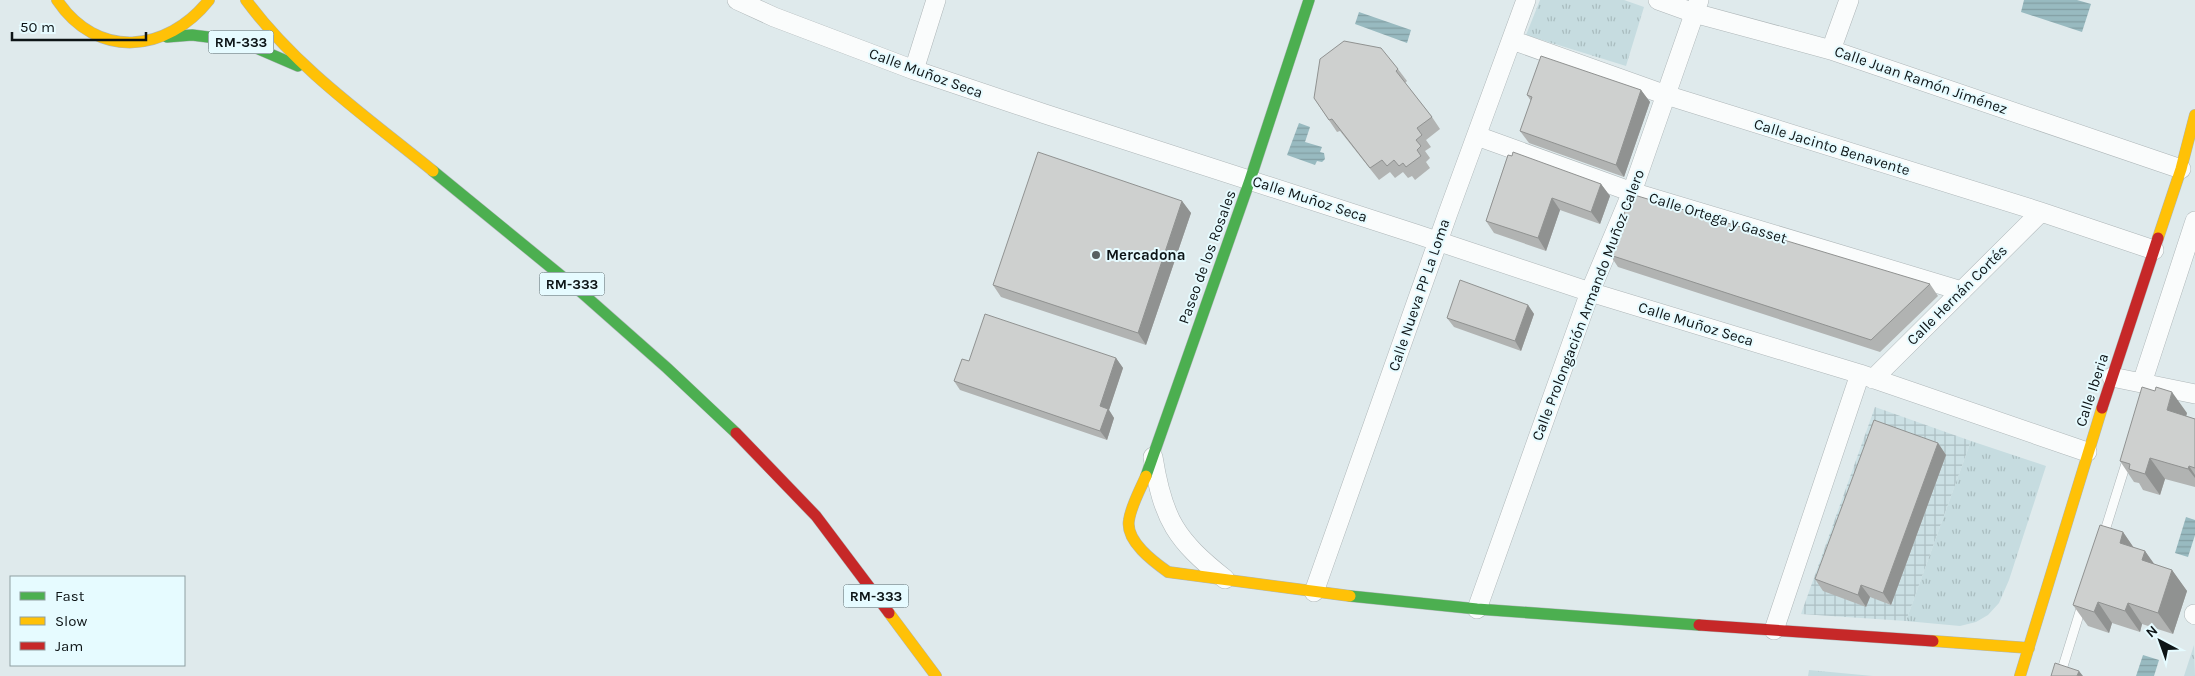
<svg xmlns="http://www.w3.org/2000/svg" width="2195" height="676" font-family="Karla,sans-serif">
	<style>
		.industrial { fill: url(#industrial-grid) }
		.grass { fill: url(#grass-tufts) }
		.water { fill: url(#water-rules) }
		.lines { fill: none; stroke-linecap: round; stroke-linejoin: round }
		.lane-casing { stroke: #aeb6b8; stroke-width: 10 }
		.street-casing { stroke: #aeb6b8; stroke-width: 20 }
		.fast-casing { stroke: #aeb6b8; stroke-width: 12 }
		.slow-casing { stroke: #aeb6b8; stroke-width: 12 }
		.jam-casing { stroke: #aeb6b8; stroke-width: 12 }
		.lane { stroke: #fafcfc; stroke-width: 9 }
		.street { stroke: #fafcfc; stroke-width: 19 }
		.fast { stroke: #4caf50; stroke-width: 11 }
		.slow { stroke: #ffc107; stroke-width: 11 }
		.jam { stroke: #c62828; stroke-width: 11 }
		.wall { fill: #b1b3b2 }
		.shaded-wall { fill: #909291 }
		.building { fill: #ced0cf; stroke: #909291 }
		.poi-dot { fill: #565f61; stroke: #e6fbff; stroke-width: 2 }
		.labels { text-anchor: middle; dominant-baseline: central; stroke-width: 4; stroke-linejoin: round; paint-order: stroke }
		.shield { fill: #e6fbff; stroke: #4e595c; stroke-width: 1 }
		.shield-label { font-size: 14px; font-weight: bold; fill: #0d1416 }
		.street-label { font-size: 15px; fill: #0d1416; stroke: #e6fbff }
		.poi-label { font-size: 15px; font-weight: bold; fill: #0d1416; stroke: #e6fbff; text-anchor: start }
	</style>
	<defs>
		<pattern id="industrial-grid" width="8" height="8" patternUnits="userSpaceOnUse" patternTransform="scale(1.25)"><rect width="8" height="8" fill="#cbe0e4"/><path d="M0 4h8M4 0v8" fill="none" stroke="#adbfc3"/></pattern>
		<pattern id="grass-tufts" width="24" height="20" patternUnits="userSpaceOnUse" patternTransform="scale(1.25)"><rect width="24" height="20" fill="#c6dce0"/><path d="M3 7l-1-3M5 7V3M7 7l1-3M15 17l-1-3M17 17v-4M19 17l1-3" fill="none" stroke="#a9bcbf"/></pattern>
		<pattern id="water-rules" width="6" height="5" patternUnits="userSpaceOnUse" patternTransform="scale(1.25)"><rect width="6" height="5" fill="#98bac0"/><path d="M0 2.5h6" fill="none" stroke="#829fa4"/></pattern>
	</defs>
	<rect width="100%" height="100%" fill="#dfeaec"/>
	<path class="industrial" d="M1875,407L1971,441L1906,621L1801,614Z"/>
	<path class="grass" d="M1540,0H1624L1644,7L1626,66L1526,35Z
		M1971,441L2046,466L2009,580L1999,603L1988,615L1976,622L1960,626L1906,621Z
		M2194,645L2195,676H2184Z
		M1809,670L1873,676H1808Z"/>
	<path class="water" d="M2024,0H2077L2091,4L2082,32L2021,12Z
		M1359,12L1411,30L1407,43L1355,24Z
		M1299,123L1310,127L1305,142L1322,147L1320,152L1324,153L1325,159L1322,162L1317,161L1315,165L1287,155Z
		M2186,517L2195,520V535L2188,557L2175,553Z
		M2143,655L2159,660L2154,676H2136Z"/>
	<g class="lines">
		<defs>
			<path id="lane" d="M2103,537L2128,457
				M2060,676L2082,605"/>
			<path id="street" d="M737,0L774,17L914,70L1045,114L1416,234L1590,292L1860,374L2087,452
				M1658,0L1694,13L1831,50L2181,169
				M1512,40L1666,95L2041,212L2154,250
				M1831,50L1849,0
				M914,70L936,0
				M1477,136L1632,192L1962,291
				M2112,377L2195,394
				M1873,379L2041,212
				M2142,383L2195,221
				M1153,457C1163,520 1176,540 1225,579
				M1314,592L1448,213L1526,0
				M1477,609L1590,292L1632,192L1699,0
				M2194,614L2195,615
				M1774,630L1860,374"/>
			<path id="fast" d="M167,37L192,35L240,41L298,66
				M433,171L581,292L667,368L736,433
				M1146,476L1250,180L1309,0
				M1350,596L1477,609L1699,625"/>
			<path id="slow" d="M57,0C97,60 167,53 209,0
				M246,0C296,68 368,118 433,171
				M2158,238L2181,169L2195,115
				M1146,476C1140,490 1131,506 1129,520C1125,541 1154,562 1168,572L1350,596
				M889,613L936,676
				M1933,641L2029,648
				M2020,676L2102,408"/>
			<path id="jam" d="M2102,408L2158,238
				M736,433L816,516L889,613
				M1699,625L1933,641"/>
		</defs>
		<use href="#lane" class="lane-casing"/>
		<use href="#street" class="street-casing"/>
		<use href="#fast" class="fast-casing"/>
		<use href="#slow" class="slow-casing"/>
		<use href="#jam" class="jam-casing"/>
		<use href="#lane" class="lane"/>
		<use href="#street" class="street"/>
		<use href="#fast" class="fast"/>
		<use href="#slow" class="slow"/>
		<use href="#jam" class="jam"/>
	</g>
	<path class="wall" d="M1398,69L1407,81L1405,83L1432,117L1440,129L1426,140L1431,147L1425,151L1430,158L1426,162L1430,168L1415,180L1412,176L1408,178L1403,172L1395,178L1390,172L1379,180L1340,131L1337,132L1314,98Z
		M1641,90L1650,102L1624,177L1529,143L1520,131L1531,101L1527,95Z
		M1508,155L1601,184L1610,196L1600,224L1560,210L1546,251L1494,233L1486,221Z
		M1182,201L1191,213L1146,345L1001,297L993,285Z
		M1610,255L1930,284L1938,296L1880,352L1618,267Z
		M1528,305L1534,314L1521,351L1454,327L1447,318Z
		M1116,358L1123,368L1109,410L1114,418L1107,440L960,390L954,381L969,361Z
		M2187,413L2186,416L2195,419V487L2165,479L2160,495L2143,490L2139,483L2134,482L2120,461Z
		M1938,443L1946,455L1891,605L1870,597L1866,607L1823,591L1815,579Z
		M2123,532L2134,548L2145,551L2153,564L2172,570L2187,591L2173,634L2142,624L2140,632L2112,623L2109,633L2088,626L2073,605Z"/>
	<path class="shaded-wall" d="M1641,90L1650,102L1624,177L1616,165Z
		M1601,184L1610,196L1600,224L1591,212Z
		M1552,198L1560,210L1546,251L1538,238Z
		M1182,201L1191,213L1146,345L1138,333Z
		M1528,305L1534,314L1521,351L1515,341Z
		M1116,358L1123,368L1109,410L1114,418L1107,440L1100,431V406Z
		M2172,392L2187,413L2182,431L2167,410Z
		M1938,443L1946,455L1891,605L1883,593Z
		M2150,458L2165,479L2160,495L2145,474Z
		M2189,466L2195,475V478L2188,469Z
		M2123,532L2138,554L2120,543Z
		M2145,551L2160,572L2142,560Z
		M2172,570L2187,591L2173,634L2158,613Z
		M1861,585L1870,597L1866,607L1858,595Z
		M2098,602L2112,623L2109,633L2094,612Z
		M2128,603L2142,624L2140,632L2125,611Z
		M2079,671L2083,676H2077Z"/>
	<path class="building" d="M1344,41L1381,48L1398,69L1396,71L1432,117L1417,128L1422,135L1416,140L1421,146L1417,150L1421,156L1406,167L1403,163L1399,166L1394,160L1387,166L1382,160L1370,168L1332,119L1329,120L1314,98L1320,59Z
		M1541,56L1641,90L1616,165L1520,131L1532,97L1527,95Z
		M1038,152L1182,201L1138,333L993,285Z
		M1513,152L1601,184L1591,212L1552,198L1538,238L1486,221L1508,155L1512,156Z
		M1631,194L1930,284L1871,340L1610,255Z
		M1460,280L1528,305L1515,341L1447,318Z
		M985,314L1116,358L1100,406L1108,409L1100,431L954,381L962,359L969,361Z
		M2142,387L2155,391L2156,387L2172,392L2167,410L2195,419V468L2189,466L2188,469L2150,458L2145,474L2129,469L2130,464L2120,461Z
		M1874,420L1938,443L1883,593L1861,585L1858,595L1815,579Z
		M2100,525L2123,532L2120,543L2145,551L2142,560L2172,570L2158,613L2128,603L2125,611L2098,602L2094,612L2073,605Z
		M2055,663L2079,671L2077,676H2051Z"/>
	<circle class="poi-dot" cx="1096" cy="255" r="5"/>
	<g class="labels">
		<g class="shield">
			<rect x="208.5" y="30.5" width="65" height="23" rx="4"/>
			<rect x="539.5" y="272.5" width="65" height="23" rx="4"/>
			<rect x="843.5" y="584.5" width="65" height="23" rx="4"/>
		</g>
		<g class="shield-label">
			<text x="241" y="42">RM-333</text>
			<text x="572" y="284">RM-333</text>
			<text x="876" y="596">RM-333</text>
		</g>
		<g class="street-label">
			<text transform="translate(926 73) rotate(20)">Calle Muñoz Seca</text>
			<text transform="translate(1921 80) rotate(19)">Calle Juan Ramón Jiménez</text>
			<text transform="translate(1832 147) rotate(17)">Calle Jacinto Benavente</text>
			<text transform="translate(1310 199) rotate(18)">Calle Muñoz Seca</text>
			<text transform="translate(1718 218) rotate(17)">Calle Ortega y Gasset</text>
			<text transform="translate(1207 257) rotate(-70)">Paseo de los Rosales</text>
			<text transform="translate(1419 295) rotate(-71)">Calle Nueva PP La Loma</text>
			<text transform="translate(1957 295) rotate(-45)">Calle Hernán Cortés</text>
			<text transform="translate(1588 305) rotate(-69)">Calle Prolongación Armando Muñoz Calero</text>
			<text transform="translate(1696 324) rotate(17)">Calle Muñoz Seca</text>
			<text transform="translate(2092 390) rotate(-72)">Calle Iberia</text>
		</g>
		<g class="poi-label">
			<text x="1106" y="255">Mercadona</text>
		</g>
	</g>
	<rect x="10" y="576" width="175" height="90" fill="#e6fbff" stroke="#8f9fa2"/>
	<rect x="20" y="592" width="25" height="8" fill="#4caf50" stroke="#8f9fa2"/>
	<text x="55" y="601" font-size="15" fill="#0d1416">Fast</text>
	<rect x="20" y="617" width="25" height="8" fill="#ffc107" stroke="#8f9fa2"/>
	<text x="55" y="626" font-size="15" fill="#0d1416">Slow</text>
	<rect x="20" y="642" width="25" height="8" fill="#c62828" stroke="#8f9fa2"/>
	<text x="55" y="651" font-size="15" fill="#0d1416">Jam</text>
	<g transform="translate(2160 641) rotate(319)" stroke="#e6fbff" stroke-width="4" paint-order="stroke">
	<path d="M0-4L9 19L0 12L-9 19Z" fill="#0d1416"/>
	<text y="-8" font-size="14" font-weight="bold" text-anchor="middle" fill="#0d1416">N</text>
	</g>
	<path d="M12 32v8h134v-8" fill="none" stroke="#0d1416" stroke-width="2.5"/>
	<text x="20" y="32" font-size="15" fill="#0d1416" stroke="#e6fbff" stroke-width="4" paint-order="stroke">50 m</text>
</svg>
